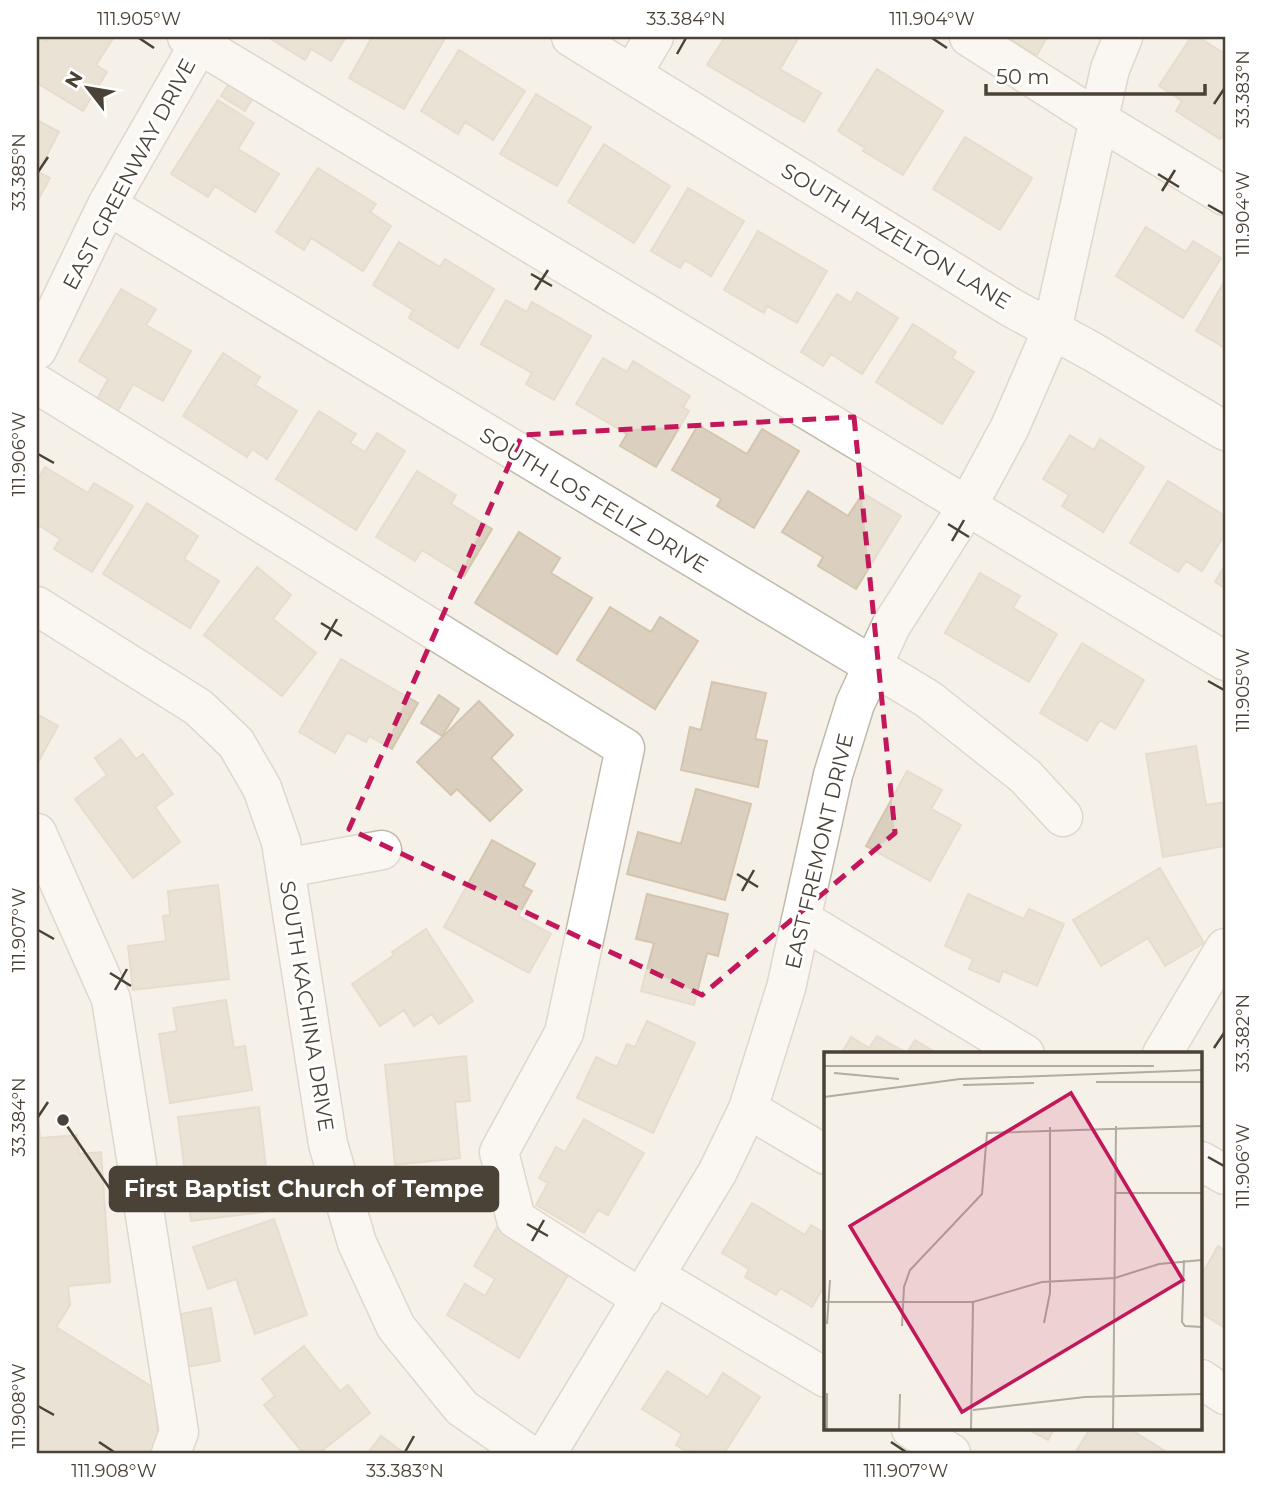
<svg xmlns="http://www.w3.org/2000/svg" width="1262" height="1490" font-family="Montserrat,sans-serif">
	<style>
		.building { fill: #dbd0bf; stroke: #d4c5af; stroke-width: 2 }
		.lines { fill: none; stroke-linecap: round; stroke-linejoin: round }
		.minor-casing { stroke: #c2b9aa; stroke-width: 41 }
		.minor { stroke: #fff; stroke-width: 38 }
		.marked { fill: none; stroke: #c2185b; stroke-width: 5; stroke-dasharray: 14 9; stroke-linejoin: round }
		.ticks { fill: none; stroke: #4a4236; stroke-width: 2.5 }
		.labels { text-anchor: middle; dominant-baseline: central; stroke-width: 6; stroke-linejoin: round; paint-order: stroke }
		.street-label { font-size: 21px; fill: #4a4236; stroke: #fff }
		.inset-road { fill: none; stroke: #b1aba1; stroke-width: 2 }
		.view { fill: #c2185b; fill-opacity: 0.15; stroke: #c2185b; stroke-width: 3.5 }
		.inset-edge { fill: none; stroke: #4a4236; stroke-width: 3.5 }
		.leader { fill: none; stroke: #4a4236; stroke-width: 2.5 }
		.callout-dot { fill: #4a4236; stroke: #fff; stroke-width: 2.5 }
		.callout { fill: #4a4236; stroke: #4a4236; stroke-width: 2.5 }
		.callout-label { font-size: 23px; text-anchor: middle; font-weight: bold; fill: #fff }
		.neatline { fill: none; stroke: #4a4236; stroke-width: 2.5 }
		.ticks-label { font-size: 18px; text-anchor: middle; fill: #4a4236 }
	</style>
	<rect width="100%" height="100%" fill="#f5f1e8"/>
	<path class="building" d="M37,37L47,41L50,37H114L96,65L107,72L83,111L37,83Z
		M268,37H346L331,61L311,49L305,60Z
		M372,37H438L444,40L404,109L349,78Z
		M725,37H799L780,69L821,93L804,122L707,65Z
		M1006,37H1047L1037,55Z
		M1191,37H1198L1225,54V131L1220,139L1176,111L1182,101L1159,86Z
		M459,50L525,91L493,140L465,122L458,134L421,111Z
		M877,69L943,111L903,175L863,151L865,148L838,131Z
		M233,77L257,91L245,111L221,96Z
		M536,94L591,127L557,186L500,154Z
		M218,100L254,123L238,149L279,174L255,212L215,186L208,197L171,174Z
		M37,120L59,132L38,172L50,178L37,202Z
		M965,137L1032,178L1000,230L933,189Z
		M604,144L670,186L634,243L568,202Z
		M318,168L376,204L370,212L391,226L363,271L311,238L304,250L276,232Z
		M688,188L744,221L711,276L685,260L680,268L651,251Z
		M1146,227L1186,252L1193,241L1221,258L1183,318L1116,276Z
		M758,231L827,271L797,323L767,306L764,313L724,290Z
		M399,242L440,267L445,259L494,289L458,348L409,318L413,310L373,285Z
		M1225,280V348L1196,331Z
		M121,289L156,309L146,325L191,351L163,401L133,384L115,416L94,404L108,379L79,361Z
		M857,292L898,318L862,374L831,354L823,366L801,352L837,294L851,303Z
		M506,300L527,312L532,302L591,336L554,400L526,384L532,373L481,344Z
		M913,324L956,352L952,358L974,372L942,424L876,382Z
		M223,353L260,377L255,385L297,411L267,459L252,449L247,457L183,416Z
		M603,358L627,372L633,361L690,396L683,407L689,411L656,467L620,446L627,434L576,404Z
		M319,411L356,434L350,443L365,452L377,433L405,451L356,530L276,479Z
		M698,425L747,454L762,429L799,451L754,528L717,506L721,499L672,470Z
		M1070,435L1094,450L1100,439L1144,467L1103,532L1062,506L1069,495L1043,479Z
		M45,467L88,493L94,483L133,506L92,572L54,549L60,539L37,524V481Z
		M417,471L456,495L451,504L492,529L464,576L422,550L415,561L376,537Z
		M1168,481L1225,516V534L1202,571L1186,561L1178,572L1130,543Z
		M808,491L848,516L863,493L901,516L856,589L818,566L823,557L782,532Z
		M147,503L198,536L184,559L219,581L190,628L103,574Z
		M519,532L560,558L551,573L592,598L557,654L475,603Z
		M1225,565V588L1215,582Z
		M257,567L291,595L273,619L316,653L282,696L204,635Z
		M980,573L1020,596L1013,608L1057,634L1029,682L945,633Z
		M610,607L651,632L660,617L698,641L655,709L577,660Z
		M1082,643L1144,680L1115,729L1100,720L1087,741L1040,713Z
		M341,659L418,703L392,749L369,736L366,742L347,732L335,753L299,732Z
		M712,682L766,693L755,739L767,741L758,787L681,770L690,727L701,730Z
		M439,695L459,709L442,736L421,723Z
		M479,701L513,735L491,758L522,790L490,821L457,789L451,795L417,762Z
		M37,714L58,726L37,764Z
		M121,739L136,759L143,754L173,794L155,807L180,842L133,878L75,799L107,775L95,758Z
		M1196,746L1206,805L1225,802V846L1163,857L1146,754Z
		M907,771L942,790L931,809L961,825L930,881L866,846Z
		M696,789L751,804L725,900L627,874L638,832L681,844Z
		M492,840L535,864L523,886L532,891L518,916L551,934L529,973L444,927Z
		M1160,868L1204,943L1165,966L1148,938L1101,966L1073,920Z
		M218,885L229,979L133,990L128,946L166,941L163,916L170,915L168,891Z
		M647,894L728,914L718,956L707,953L694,1005L641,991L654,943L636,939Z
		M968,894L1024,919L1029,909L1064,924L1037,986L1003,971L999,982L969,969L973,959L945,946Z
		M426,929L473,1001L439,1024L432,1014L414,1026L404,1010L380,1026L352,984L394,955L392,952Z
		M226,1000L234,1048L245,1046L252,1090L170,1103L159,1034L177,1031L173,1008Z
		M647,1021L695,1043L653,1133L577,1098L596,1057L617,1067L627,1044L635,1047Z
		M877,1036L907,1053L915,1040L938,1054H841L851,1037L869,1048Z
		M466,1056L470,1101L455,1102L460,1158L395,1165L385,1065Z
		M259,1107L271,1211L191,1221L178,1117Z
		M584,1119L644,1153L608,1215L598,1210L584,1233L536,1205L548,1183L539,1178L556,1147L565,1152Z
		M39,1126L40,1138L77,1135L79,1154L101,1152L110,1282L68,1286L70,1305L56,1327L154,1388L158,1439L149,1453H37V1127Z
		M752,1203L805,1235L811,1225L826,1234V1283L812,1307L780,1288L776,1295L745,1277L749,1269L722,1253Z
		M274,1219L307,1315L255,1334L236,1279L208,1289L193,1247Z
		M497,1227L571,1270L519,1358L447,1315L465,1284L485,1296L495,1279L474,1266Z
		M1218,1246L1225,1250V1328L1201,1313V1276Z
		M211,1308L220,1361L186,1367L176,1315Z
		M304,1346L340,1391L348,1385L370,1413L319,1453H303L264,1405L275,1396L262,1379Z
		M667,1371L708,1397L723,1373L760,1397L724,1453H690L676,1445L682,1434L642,1409Z
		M1027,1429H1054L1048,1440Z
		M1090,1429H1130L1168,1453H1075Z
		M381,1436L404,1453H368Z"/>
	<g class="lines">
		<defs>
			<path id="minor" d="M187,37L1225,661
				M571,37L1012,308L1093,352L1225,431
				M969,37L1099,120L1225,196
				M632,74L654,37
				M107,205L928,699L1025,776L1063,817
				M37,350L107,205L203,37
				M37,384L625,748L564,1033L499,1152L516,1219L642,1299
				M37,606L198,707L236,743L262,788L281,842L328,1144L357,1243L396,1327L462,1408L527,1453
				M37,833L111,999L179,1432L171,1453
				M286,868L382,850
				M801,919L1025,1054
				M1162,1054L1225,948
				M748,1109L826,1155
				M1201,1161L1225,1175
				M655,1276L826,1378
				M1201,1379L1225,1395
				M911,1429L951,1453
				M547,1453L717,1173L748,1109L786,988L833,775L855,704L891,626L968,505L1010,427L1052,330L1110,69L1123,37"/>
		</defs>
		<use href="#minor" class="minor-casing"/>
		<use href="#minor" class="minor"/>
	</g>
	<path d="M0 0H1262V1490H0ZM854,417L895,833L702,995L349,829L522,435Z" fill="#f5f1e8" fill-opacity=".55" fill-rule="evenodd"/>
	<path class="marked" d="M854,417L895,833L702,995L349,829L522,435Z"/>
	<path class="ticks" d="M139,38L154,48M932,38L947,48M677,54L686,38M1214,104L1224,89M38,172L48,157M1158,174L1179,187M1162,191L1175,170M1208,205L1224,214M531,274L552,286M535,290L548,270M38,454L54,463M948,524L969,537M952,541L964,520M321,623L342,636M325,640L337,619M1208,681L1224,690M737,874L758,887M742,891L754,870M38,930L54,939M110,973L131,986M115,990L127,969M1214,1048L1224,1033M38,1117L48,1102M1208,1157L1224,1166M527,1224L548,1236M532,1241L544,1220M38,1406L54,1415M99,1442L114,1452M891,1442L906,1452M405,1452L414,1436"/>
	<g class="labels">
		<g class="street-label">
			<text transform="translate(129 174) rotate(-62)">EAST GREENWAY DRIVE</text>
			<text transform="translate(896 236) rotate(31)">SOUTH HAZELTON LANE</text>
			<text transform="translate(594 500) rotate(31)">SOUTH LOS FELIZ DRIVE</text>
			<text transform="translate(819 851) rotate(-77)">EAST FREMONT DRIVE</text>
			<text transform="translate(307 1006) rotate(81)">SOUTH KACHINA DRIVE</text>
		</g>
	</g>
	<g transform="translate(824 1052)">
		<rect width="378" height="378" fill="#f5f1e8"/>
		<path class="inset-road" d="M0,14H330M10,21L75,27M272,30H378M139,33L210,31M0,45L136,27L378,18M292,141H378M360,208L358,270L361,274L378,275M0,250H149L218,230L291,226L335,212L378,208M220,271L226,241V75M3,272L6,228M78,274L80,235L86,218L158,142L163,81L378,74M149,358L261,345L378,342M3,377V341M75,377L76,342M147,377L149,250M289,377L292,74"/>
		<path class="view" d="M247,41L359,228L138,360L26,174Z"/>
		<rect width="378" height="378" class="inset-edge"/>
	</g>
	<path class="leader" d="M63 1120L110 1189"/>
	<circle class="callout-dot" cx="63" cy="1120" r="7"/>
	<rect class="callout" x="110" y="1167" width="388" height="44" rx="7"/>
	<g class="callout-label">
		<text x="304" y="1197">First Baptist Church of Tempe</text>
	</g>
	<rect width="1262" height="1490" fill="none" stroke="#ffffff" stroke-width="77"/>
	<g transform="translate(88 88) rotate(301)" stroke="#ffffff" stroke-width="5" paint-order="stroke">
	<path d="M0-5L12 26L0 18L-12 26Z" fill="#4a4236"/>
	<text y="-10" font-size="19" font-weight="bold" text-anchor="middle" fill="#4a4236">N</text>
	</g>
	<path d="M986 84v10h219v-10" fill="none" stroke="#4a4236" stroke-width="3.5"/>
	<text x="996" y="84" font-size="21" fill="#4a4236" stroke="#ffffff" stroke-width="5" paint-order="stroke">50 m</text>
	<rect x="38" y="38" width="1186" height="1414" class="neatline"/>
	<g class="ticks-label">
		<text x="139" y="25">111.905°W</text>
		<text x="686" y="25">33.384°N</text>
		<text x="932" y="25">111.904°W</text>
		<text transform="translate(1243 89) rotate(-90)" y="6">33.383°N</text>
		<text transform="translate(19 172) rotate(-90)" y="6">33.385°N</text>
		<text transform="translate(1243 214) rotate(-90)" y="6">111.904°W</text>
		<text transform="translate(19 454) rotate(-90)" y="6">111.906°W</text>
		<text transform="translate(1243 690) rotate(-90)" y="6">111.905°W</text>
		<text transform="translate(19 930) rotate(-90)" y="6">111.907°W</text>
		<text transform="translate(1243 1033) rotate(-90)" y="6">33.382°N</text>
		<text transform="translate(19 1117) rotate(-90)" y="6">33.384°N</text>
		<text transform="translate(1243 1166) rotate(-90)" y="6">111.906°W</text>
		<text transform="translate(19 1406) rotate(-90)" y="6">111.908°W</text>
		<text x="114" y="1477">111.908°W</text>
		<text x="405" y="1477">33.383°N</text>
		<text x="906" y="1477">111.907°W</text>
	</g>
</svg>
